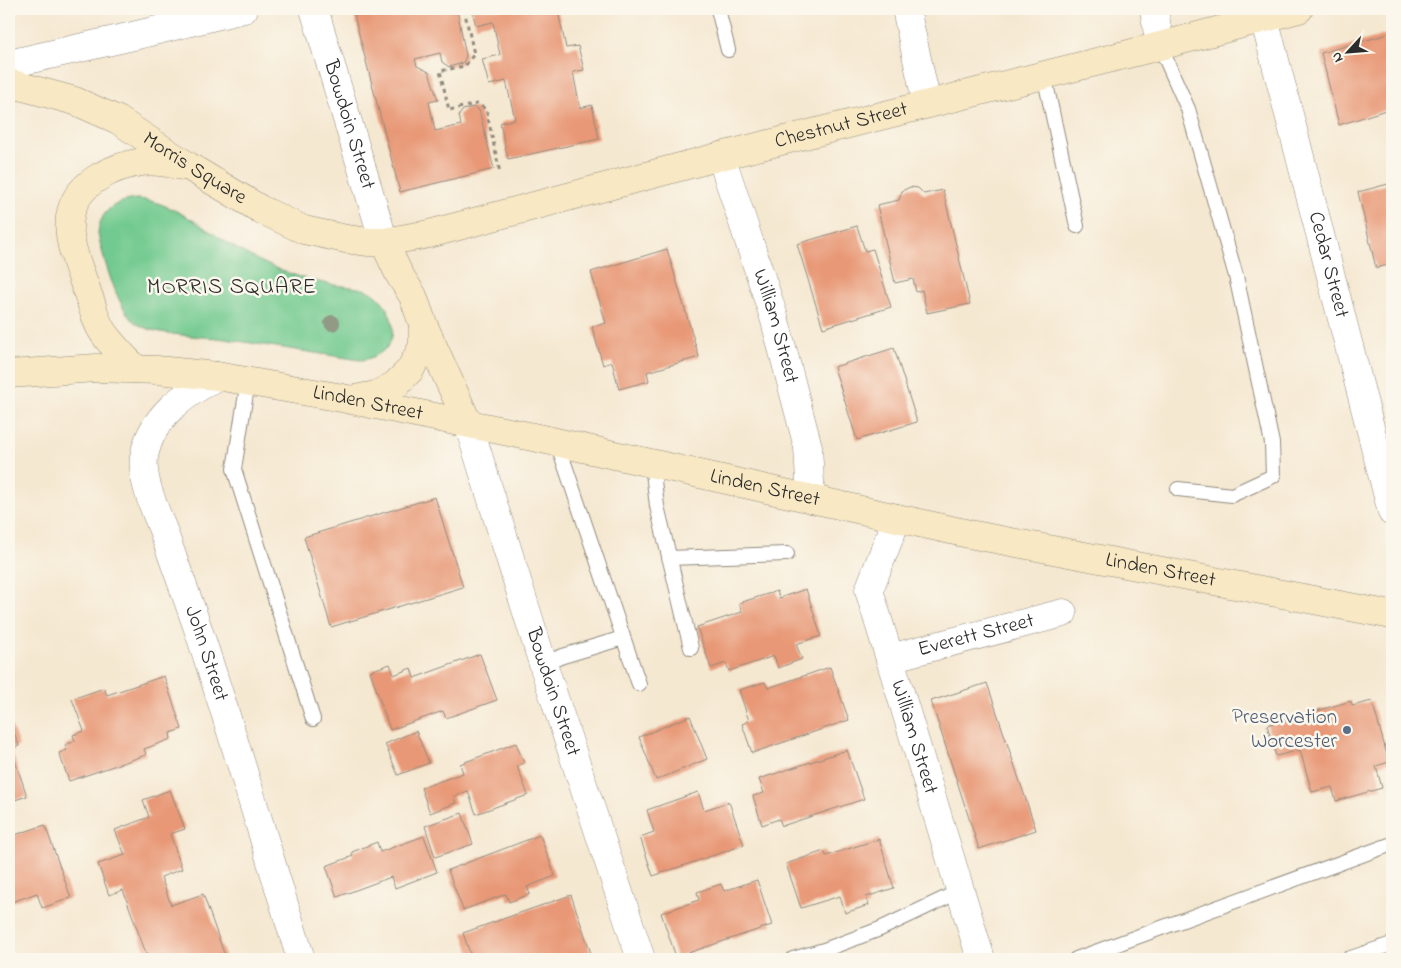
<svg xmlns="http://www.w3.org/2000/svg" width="1401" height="968" font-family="'Indie Flower',sans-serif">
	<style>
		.green { fill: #73ca90; stroke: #4f7a5e }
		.building { fill: #e89876 }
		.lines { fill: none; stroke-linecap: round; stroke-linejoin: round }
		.lane-casing { stroke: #908a7e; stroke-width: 16 }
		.street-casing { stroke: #908a7e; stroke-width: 29 }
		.secondary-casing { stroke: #908a7e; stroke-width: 29 }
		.path { stroke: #908a7e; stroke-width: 3; stroke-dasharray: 4 4; stroke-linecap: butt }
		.lane { stroke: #fff; stroke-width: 14 }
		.street { stroke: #fff; stroke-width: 28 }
		.secondary { stroke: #f8e8c3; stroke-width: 28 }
		.tree { fill: #929a86 }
		.service-dot { fill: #5c6f8a; stroke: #fbf7ec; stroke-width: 2 }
		.labels { text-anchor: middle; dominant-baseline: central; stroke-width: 5; stroke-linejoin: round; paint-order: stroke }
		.street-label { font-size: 21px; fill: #2b2b2b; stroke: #fbf7ec }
		.service-label { font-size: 21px; fill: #4e5e75; stroke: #fbf7ec; text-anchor: end }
		.neighbourhood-label { font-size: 22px; letter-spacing: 1px; fill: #2b2b2b; stroke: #fbf7ec }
	</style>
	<rect width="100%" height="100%" fill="#fbf7ec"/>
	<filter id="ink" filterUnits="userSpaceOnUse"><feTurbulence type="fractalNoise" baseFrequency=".02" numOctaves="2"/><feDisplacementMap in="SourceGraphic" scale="10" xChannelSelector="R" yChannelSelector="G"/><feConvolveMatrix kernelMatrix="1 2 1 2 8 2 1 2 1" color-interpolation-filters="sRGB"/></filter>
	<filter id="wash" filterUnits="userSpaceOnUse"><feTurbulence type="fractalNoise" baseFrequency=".0096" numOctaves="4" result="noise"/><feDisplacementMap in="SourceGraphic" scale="20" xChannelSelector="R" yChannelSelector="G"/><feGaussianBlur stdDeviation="1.12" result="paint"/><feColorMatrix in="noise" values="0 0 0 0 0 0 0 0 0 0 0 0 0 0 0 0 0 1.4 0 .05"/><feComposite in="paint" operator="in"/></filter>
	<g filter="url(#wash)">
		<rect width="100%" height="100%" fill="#f5e8d1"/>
		<path class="green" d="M136,199C175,200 216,239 250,256C274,269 302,279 329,284C343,287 361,286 373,293C389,303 400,331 387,347C381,354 369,360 360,360C315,353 270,346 225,339C202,336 154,336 136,323C118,311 102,255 98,233C100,211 115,201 136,199Z"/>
		<g id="blocks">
			<path class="building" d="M381,9H457L466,56L463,63L449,67L442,62L440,53L415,59L417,66L429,72L438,100L429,102L435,131L461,125L459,115L463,110L473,107L479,110L494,169L400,192L354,15Z
				M472,9H565L558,11L566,48L578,46L584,70L573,72L580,108L592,105L599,139L508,159L500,123L515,119L506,81L489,85L482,59L500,55L493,22L476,26Z
				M1392,33V108L1339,125L1321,53Z
				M1392,183V264L1376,268L1358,192Z
				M910,187L918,188L924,194L943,190L970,304L927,313L922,290L916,292L913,279L895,283L877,205L899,200L902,191Z
				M857,226L865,251L873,249L891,307L823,328L797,244Z
				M667,249L699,357L647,372L649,381L619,389L612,362L603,365L592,327L606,323L591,272Z
				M894,348L917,422L857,440L834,367Z
				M435,497L463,587L331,627L304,537Z
				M806,589L821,636L796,644L802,659L778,668L774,656L729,671L726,663L711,668L697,627L742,612L739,603L777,591L779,598Z
				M480,654L497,700L446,718L443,711L390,730L370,671L390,664L394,675L411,668L414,678Z
				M830,667L849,720L752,753L742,724L749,721L739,690L765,682L768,688Z
				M164,676L182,729L170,733L171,739L144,749L146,755L69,781L59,753L67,750L65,745L75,741L73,735L84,731L72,699L104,688L107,695Z
				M987,683L1036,830L979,849L931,701Z
				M1351,701L1352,706L1372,701L1389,762L1376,766L1382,788L1336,801L1332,787L1312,792L1300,750L1276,756L1267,725Z
				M690,716L707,759L656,780L639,737Z
				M9,718L19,746L11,749L27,796L9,802Z
				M416,731L429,763L398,775L385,744Z
				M516,743L524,763L517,766L528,795L476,814L468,791L453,797L456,803L430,813L421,788L463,773L460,764Z
				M847,750L864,799L782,826L779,819L762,825L753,796L764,793L759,779Z
				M170,790L185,829L170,834L182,869L161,877L171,905L203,894L226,959H148L123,890L109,895L98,864L125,855L115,830L149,817L143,800Z
				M698,792L704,810L729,802L744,845L653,876L640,837L654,832L647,810Z
				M462,813L473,844L435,857L425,826Z
				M45,825L71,898L42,908L37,893L9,903V837Z
				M540,835L555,876L527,887L530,894L509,902L506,894L463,910L448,870Z
				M424,836L437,872L395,888L391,877L337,897L326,866L353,856L352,852L377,842L380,852Z
				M879,839L894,888L866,897L869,905L845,913L840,896L801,908L786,864L824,851L826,856Z
				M757,880L772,925L676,957L661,913L699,900L697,892L721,884L724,891Z
				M571,895L593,959H472L463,933Z"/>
		</g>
	</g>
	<g filter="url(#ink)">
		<use href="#blocks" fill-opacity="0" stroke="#908a7e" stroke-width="1"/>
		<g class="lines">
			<defs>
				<path id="lane" d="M718,9L728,50
					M1160,46L1188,109L1236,276L1272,443L1273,476L1232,495L1178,489
					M1044,75L1077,226
					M248,381L234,469L313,719
					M557,442L639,684
					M652,464L657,506L691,648
					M669,558L787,554
					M543,664L563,656L623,638
					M793,959L824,950L880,929L960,891
					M1076,959L1392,844
					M1348,959L1392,944"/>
				<g id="street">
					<path id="s1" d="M314,9L384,242"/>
					<path d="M906,9L927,104"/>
					<path d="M1154,9L1160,46"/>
					<path id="s2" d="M1264,18L1392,512"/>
					<path d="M9,64L133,36L244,9"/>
					<path id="s3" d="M721,156L774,317L808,447L811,499"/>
					<path id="s4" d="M217,376C184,395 151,416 144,457C141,479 155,510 163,530C174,562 186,594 197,626C234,736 266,848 301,959"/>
					<path id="s5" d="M468,423L543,664L641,959"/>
					<path id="s6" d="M897,518L869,590L981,959"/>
					<path id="s7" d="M890,658L1063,613"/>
				</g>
				<g id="secondary">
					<path id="s8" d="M9,83L75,101L118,120L188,166L260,209L304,230L346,239L369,242H384L429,234L721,156L1160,46L1299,9"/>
					<path d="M384,242L399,274L413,296L423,324L468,423"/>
					<path d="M136,369C123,356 110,344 101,329C95,319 93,307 89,297C81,272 64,238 71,212C78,182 114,166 142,162C155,160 170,163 183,166"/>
					<path id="s9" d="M9,374L96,368L157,370L217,376L337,397L538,438L969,534L1392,615"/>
					<path d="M355,399L376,395L395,385L410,370L423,346V324"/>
				</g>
			</defs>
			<use href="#lane" class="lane-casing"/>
			<use href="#street" class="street-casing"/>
			<use href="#secondary" class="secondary-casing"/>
			<path class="path" d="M464,9L474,54L465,66L440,71L449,110L477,104L486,109L500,173"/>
			<use href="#lane" class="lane"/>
			<use href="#street" class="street"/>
			<use href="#secondary" class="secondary"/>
		</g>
		<circle class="tree" cx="332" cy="323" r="8"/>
	</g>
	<circle class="service-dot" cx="1347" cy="730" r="5"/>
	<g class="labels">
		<g class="street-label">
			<text stroke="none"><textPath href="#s1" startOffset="121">Bowdoin Street</textPath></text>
			<text stroke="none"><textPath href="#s8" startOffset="885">Chestnut Street</textPath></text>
			<text stroke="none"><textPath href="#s8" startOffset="206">Morris Square</textPath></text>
			<text stroke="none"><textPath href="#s2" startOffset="255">Cedar Street</textPath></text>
			<text stroke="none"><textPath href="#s3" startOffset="179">William Street</textPath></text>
			<text stroke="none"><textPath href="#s9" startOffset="362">Linden Street</textPath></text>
			<text stroke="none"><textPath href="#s9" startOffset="768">Linden Street</textPath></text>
			<text stroke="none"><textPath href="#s9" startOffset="1172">Linden Street</textPath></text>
			<text stroke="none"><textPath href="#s7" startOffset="89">Everett Street</textPath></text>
			<text stroke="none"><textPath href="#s4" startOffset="320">John Street</textPath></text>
			<text stroke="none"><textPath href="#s5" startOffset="282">Bowdoin Street</textPath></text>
			<text stroke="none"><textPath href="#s6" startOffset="231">William Street</textPath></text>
		</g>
		<g class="service-label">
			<text x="1337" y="718">Preservation<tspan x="1337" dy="24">Worcester</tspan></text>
		</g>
		<g class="neighbourhood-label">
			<text x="232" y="288">MORRIS SQUARE</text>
		</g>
	</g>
	<rect width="1401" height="968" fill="none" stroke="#fbf7ec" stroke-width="30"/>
	<g transform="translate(1348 52) rotate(244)" stroke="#fbf7ec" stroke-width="4" paint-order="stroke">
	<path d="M0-4L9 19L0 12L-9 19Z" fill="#2b2b2b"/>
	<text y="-8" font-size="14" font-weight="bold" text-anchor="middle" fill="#2b2b2b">N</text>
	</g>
</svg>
